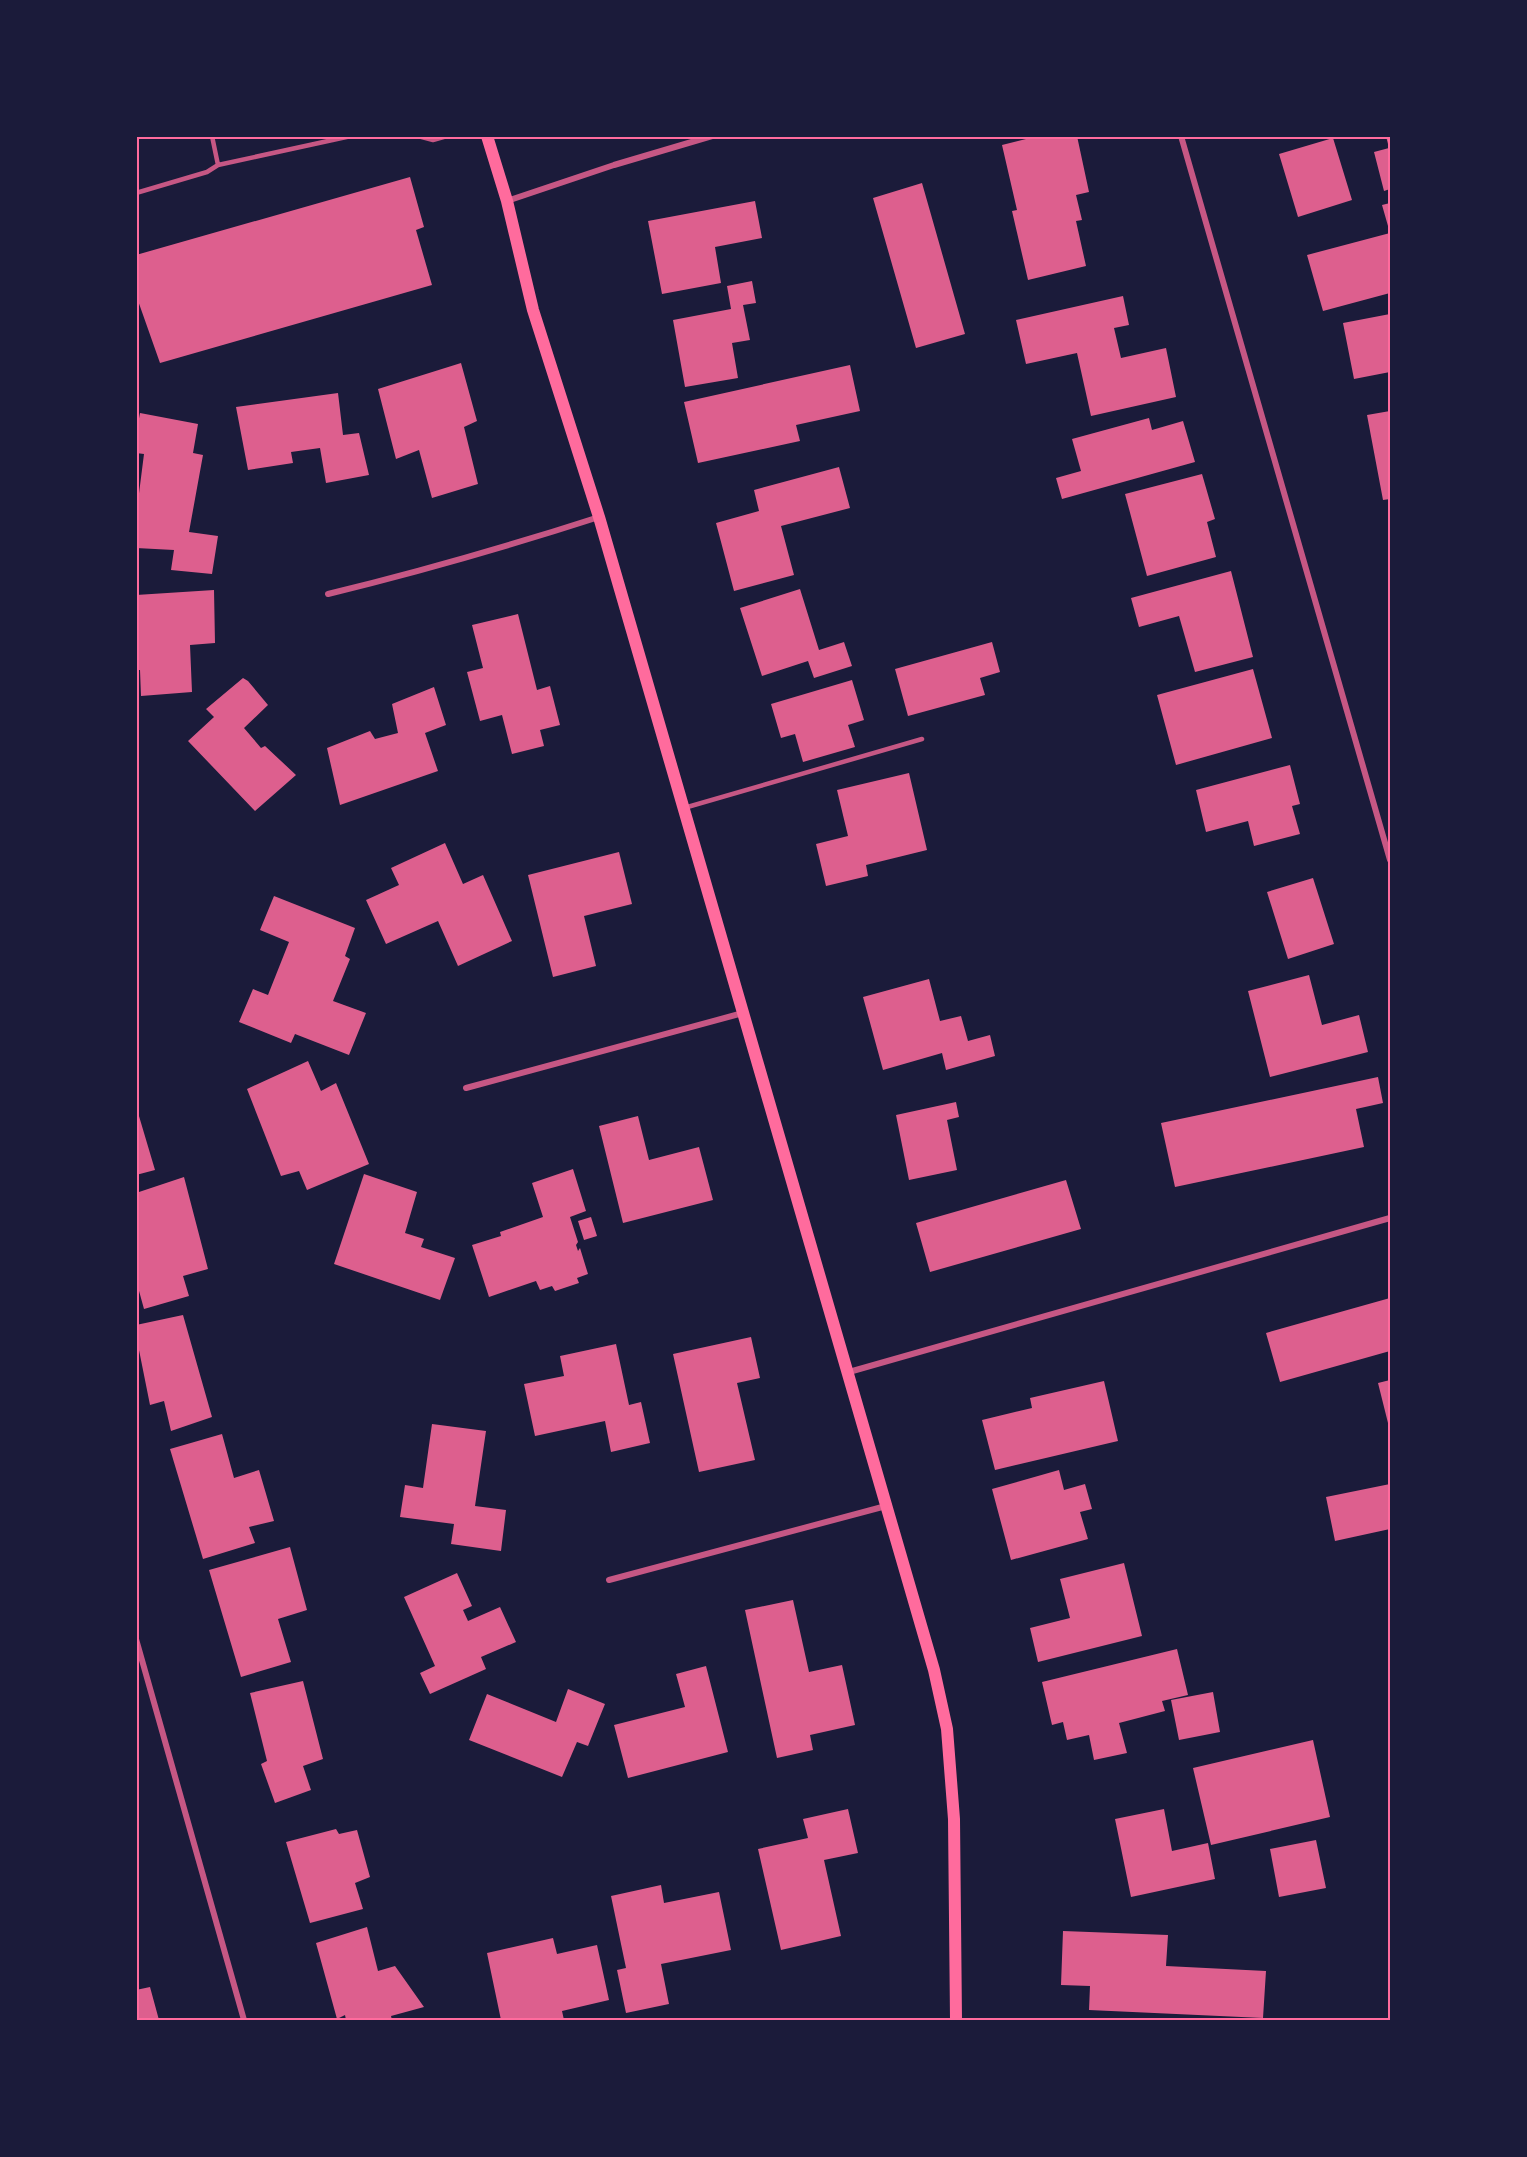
<svg xmlns="http://www.w3.org/2000/svg" width="1527" height="2157" font-family="Georgia,serif">
	<style>
		.building { fill: #dd5f8e }
		.lines { fill: none; stroke-linecap: round; stroke-linejoin: round }
		.service { stroke: #c65784; stroke-width: 4.5 }
		.minor { stroke: #c65784; stroke-width: 6 }
		.secondary { stroke: #ff6b9d; stroke-width: 12 }
		.neatline { fill: none; stroke: #ff6b9d; stroke-width: 2 }
	</style>
	<rect width="100%" height="100%" fill="#1b1b3a"/>
	<path class="building" d="M1038,136H1077L1089,192L1076,195L1082,220L1076,221L1086,266L1028,280L1012,211L1017,210L1002,145Z
		M1386,136H1390V189L1384,191L1374,152L1389,148Z
		M1333,138L1352,200L1298,217L1279,154Z
		M410,177L424,227L416,230L432,285L160,363L136,295V255Z
		M922,183L965,334L916,348L873,198Z
		M755,201L762,238L715,247L721,283L662,294L648,221Z
		M1390,203V293L1323,311L1307,255L1390,233L1382,205Z
		M752,281L756,303L743,305L750,340L732,343L738,378L685,387L673,320L731,309L727,286Z
		M1123,296L1129,325L1114,328L1121,358L1166,348L1176,397L1091,416L1077,353L1026,364L1016,320Z
		M1390,314V372L1354,379L1343,323Z
		M461,363L477,421L464,427L478,484L432,498L419,450L396,459L378,389Z
		M850,365L860,411L796,425L800,441L698,463L684,402Z
		M338,393L343,435L359,433L369,475L326,483L320,448L291,452L293,463L248,470L236,407Z
		M1390,411V499L1383,500L1367,415Z
		M140,413L198,424L193,453L203,455L189,532L218,536L212,574L171,570L174,550L136,548V517L144,454L136,453V435Z
		M1149,418L1152,430L1183,421L1195,462L1062,499L1056,478L1081,471L1072,439Z
		M839,467L850,508L781,526L794,575L734,591L716,523L759,511L754,490Z
		M1202,474L1215,519L1207,522L1216,557L1147,576L1125,494Z
		M1231,571L1253,657L1195,672L1179,616L1139,627L1131,598Z
		M800,589L819,650L844,642L852,666L814,678L808,661L762,676L740,608Z
		M214,590L215,643L190,645L192,692L141,696L140,670H136V595Z
		M518,614L537,690L550,686L560,725L540,730L544,746L512,754L502,715L480,721L467,672L483,668L472,625Z
		M992,642L1000,672L980,678L985,695L908,716L895,669Z
		M1253,669L1272,738L1176,765L1157,695Z
		M243,678L248,681L268,705L244,728L261,748L265,746L296,775L255,811L188,741L214,717L206,709Z
		M852,680L864,720L848,725L855,747L803,762L795,734L781,738L771,704Z
		M434,687L446,725L425,733L438,771L340,805L327,748L370,731L375,739L398,733L392,704Z
		M1290,765L1300,804L1292,806L1300,834L1254,846L1248,821L1206,832L1196,790Z
		M909,773L927,850L866,865L868,876L826,886L816,844L848,836L837,790Z
		M445,843L463,884L483,875L512,941L458,966L438,921L386,944L366,900L399,885L391,868Z
		M619,852L632,904L584,916L596,966L553,977L528,875Z
		M1313,878L1334,944L1288,959L1267,892Z
		M274,896L355,928L345,956L350,959L333,1001L366,1013L349,1055L295,1034L291,1043L239,1022L253,989L268,995L289,942L260,930Z
		M1309,975L1322,1025L1359,1015L1368,1052L1270,1077L1248,991Z
		M929,979L940,1021L961,1016L968,1041L990,1035L995,1056L946,1070L942,1053L883,1070L863,997Z
		M308,1061L321,1091L336,1083L369,1164L307,1190L299,1171L281,1176L247,1089Z
		M1378,1077L1383,1103L1356,1109L1364,1147L1175,1187L1161,1123Z
		M956,1102L959,1117L947,1120L957,1170L909,1180L896,1115Z
		M136,1106L155,1170L136,1175Z
		M638,1116L649,1160L699,1147L713,1200L623,1223L599,1126Z
		M573,1169L586,1211L570,1217L578,1242L576,1245L578,1251L580,1248L588,1274L577,1278L579,1283L555,1291L552,1286L540,1290L536,1281L489,1297L472,1245L501,1236L500,1232L543,1217L532,1183Z
		M364,1174L417,1192L405,1233L424,1239L421,1247L455,1258L440,1300L334,1264Z
		M184,1177L208,1269L183,1276L189,1296L144,1309L136,1280V1193Z
		M1066,1180L1081,1229L930,1272L916,1223Z
		M591,1217L597,1236L584,1240L578,1221Z
		M1390,1298V1351L1280,1382L1266,1333Z
		M183,1315L212,1417L171,1431L164,1401L150,1405L136,1335V1325Z
		M751,1337L760,1378L737,1383L755,1460L699,1472L673,1354Z
		M616,1344L629,1405L641,1402L650,1443L611,1452L605,1421L535,1436L524,1384L564,1376L560,1356Z
		M1390,1380V1431L1378,1383Z
		M1104,1381L1118,1441L995,1470L982,1420L1032,1408L1030,1398Z
		M432,1424L486,1431L475,1506L506,1510L501,1551L451,1544L454,1524L400,1517L405,1485L423,1488Z
		M222,1434L234,1478L259,1470L274,1521L249,1527L255,1543L203,1559L170,1449Z
		M1059,1470L1064,1490L1085,1484L1092,1509L1080,1512L1088,1539L1011,1560L992,1489Z
		M1390,1484V1529L1335,1541L1326,1497Z
		M290,1547L307,1610L278,1619L291,1662L241,1677L209,1570Z
		M1124,1563L1142,1636L1038,1662L1030,1628L1070,1618L1060,1579Z
		M457,1573L472,1606L463,1610L468,1621L500,1607L516,1642L481,1657L486,1669L430,1694L420,1673L435,1666L404,1597Z
		M793,1600L809,1672L842,1665L855,1725L810,1735L813,1750L777,1758L745,1610Z
		M1177,1649L1188,1695L1162,1701L1165,1711L1119,1723L1127,1753L1094,1760L1089,1735L1067,1740L1063,1722L1052,1725L1042,1682Z
		M706,1666L728,1752L628,1778L614,1725L685,1707L676,1674Z
		M303,1681L323,1759L303,1766L311,1790L275,1803L261,1764L267,1761L250,1693Z
		M568,1689L605,1704L588,1746L577,1742L562,1777L469,1740L487,1694L556,1722Z
		M1213,1692L1220,1732L1179,1740L1171,1700Z
		M1313,1740L1330,1817L1211,1845L1193,1768Z
		M848,1809L858,1853L824,1860L841,1936L781,1950L758,1849L808,1838L803,1819Z
		M1164,1809L1172,1851L1208,1843L1215,1879L1131,1897L1115,1819Z
		M336,1829L339,1834L357,1830L370,1877L355,1883L363,1909L310,1923L286,1842Z
		M1316,1840L1326,1888L1279,1897L1270,1849Z
		M661,1885L664,1903L719,1892L731,1950L661,1964L669,2004L626,2013L617,1970L626,1968L611,1896Z
		M367,1927L378,1971L395,1966L424,2007L391,2016L392,2020H346L345,2015L337,2019L316,1943Z
		M1063,1931L1168,1935L1166,1966L1266,1971L1263,2018L1089,2010L1090,1986L1061,1985Z
		M553,1938L557,1954L597,1945L609,2000L562,2011L564,2020H501L487,1953Z
		M150,1987L159,2020H136V1990Z"/>
	<g class="lines">
		<path class="service" d="M418,136L433,140L447,136
			M218,165L351,136
			M136,193L207,172L218,165L212,136
			M684,808L922,739"/>
		<path class="minor" d="M1181,136L1390,860
			M507,201L614,165L712,136
			M328,594C419,572 509,546 599,517
			M466,1088L743,1013
			M849,1372L1390,1218
			M609,1580L886,1506
			M136,1639L244,2020"/>
		<path class="secondary" d="M487,136L507,201L533,310L599,517L934,1670L947,1729L954,1819L956,2020"/>
	</g>
	<rect width="1527" height="2157" fill="none" stroke="#1b1b3a" stroke-width="276"/>
	<rect x="138" y="138" width="1251" height="1881" class="neatline"/>
</svg>
